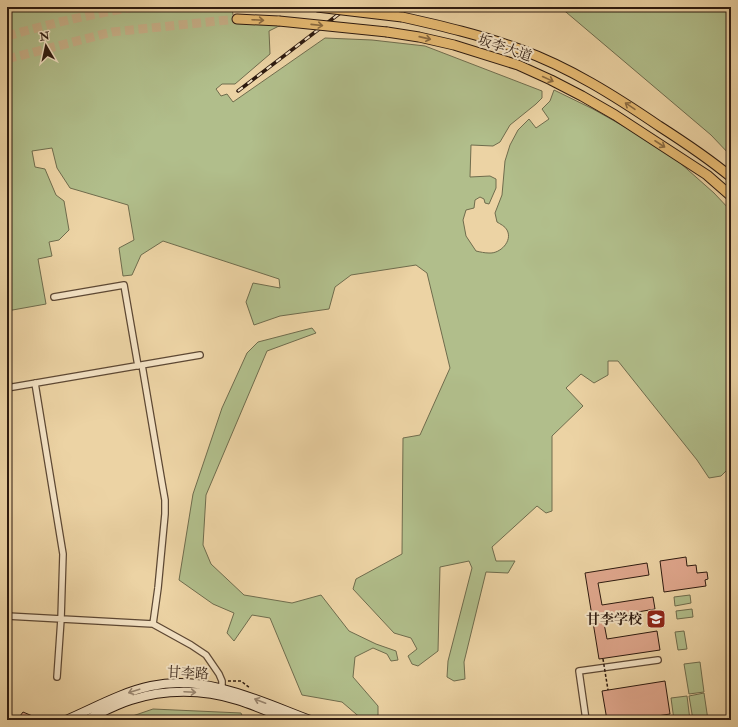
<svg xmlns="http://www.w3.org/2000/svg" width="738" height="727" font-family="'IM FELL Double Pica','Noto Serif SC',serif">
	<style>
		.green { fill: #b1be8b; stroke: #6f6c4d }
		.building { fill: #e0a78d; stroke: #2d1a0f }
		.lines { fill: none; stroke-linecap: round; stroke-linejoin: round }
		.primary-tunnel { stroke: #c6ae86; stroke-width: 9; stroke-dasharray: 9 4.5; stroke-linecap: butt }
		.minor-casing { stroke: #5d4834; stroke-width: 8 }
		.secondary-casing { stroke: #2d1a0f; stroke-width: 10 }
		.primary-casing { stroke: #2d1a0f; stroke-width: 11 }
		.path { stroke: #2d1a0f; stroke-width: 1.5; stroke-dasharray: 3 2; stroke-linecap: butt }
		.minor { stroke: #f3e2c4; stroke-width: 5.5 }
		.secondary { stroke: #f3e2c4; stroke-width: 8 }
		.primary { stroke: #e6ba72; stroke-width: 9 }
		.rail-casing { stroke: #2d1a0f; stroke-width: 3.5 }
		.rail { stroke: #f3e2c4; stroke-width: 2; stroke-dasharray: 6; stroke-linecap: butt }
		.primary-bridge-casing { stroke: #2d1a0f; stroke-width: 11; stroke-linecap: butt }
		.path-bridge { stroke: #2d1a0f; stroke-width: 1.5; stroke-dasharray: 3 2; stroke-linecap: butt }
		.primary-bridge { stroke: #e6ba72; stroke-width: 9 }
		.oneway { stroke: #8a6a40 }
		.oneway2 { stroke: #9a8873 }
		.labels { text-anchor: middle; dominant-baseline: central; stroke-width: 4; stroke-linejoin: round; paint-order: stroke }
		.street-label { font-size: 14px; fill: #2d1a0f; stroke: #f3e2c4 }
		.poi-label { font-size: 14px; font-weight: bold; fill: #2d1a0f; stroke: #f3e2c4; text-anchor: end }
	</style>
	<rect width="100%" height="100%" fill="#ecd3a4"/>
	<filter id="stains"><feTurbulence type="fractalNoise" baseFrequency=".005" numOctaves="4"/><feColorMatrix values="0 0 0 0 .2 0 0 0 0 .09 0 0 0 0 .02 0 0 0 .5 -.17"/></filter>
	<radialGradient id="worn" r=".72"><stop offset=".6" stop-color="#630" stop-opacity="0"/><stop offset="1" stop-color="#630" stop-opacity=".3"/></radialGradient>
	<path class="green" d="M7,7H232L234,23L280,18L281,25L269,31L270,54L235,84H222L216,89L221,96L227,94L233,102L325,38L372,40L425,46L542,91V98L536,104L510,125L500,142L493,146L471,145L470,177L490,176L496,179V188L489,204L485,203L484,199L480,197L475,200L474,208L466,210L463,220L466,236L476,251C480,252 485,253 489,253C500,254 513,241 507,230C505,226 500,224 497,222L495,213L502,195L505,161L510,145L518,130L529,119L536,128L549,119L542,109L550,101L554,90L593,109L632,131L679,162L714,193L731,211V466L721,476L709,478L697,460L618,361H608V375L594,383L581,374L566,388L583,406L552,436V511L546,513L537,506L492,547L496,561H515L508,573L486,572L464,662L465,679L454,681L447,677L448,661L472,568L469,561L440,567L438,651L418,666L412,664L408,656L417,649L411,638L394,633L353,589L356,579L402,554L403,438L420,435L450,368L427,273L416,265L351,275L335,287L329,309L280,316L254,325L246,302L253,283L280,288L279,279L163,241L141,255L132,275L123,276L119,248L134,240L128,205L70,188L57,168L52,148L32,151L35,167L45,169L56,195L64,201L69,230L59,240L49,242L52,256L38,259L46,304L7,311Z
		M560,7H731V156L711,135Z
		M312,328L316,333L267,351L206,495L203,545L211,564L244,595L292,603L321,595L349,631L376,644L396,651L398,660L391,661L387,654L373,648L355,657L353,677L378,706V715L371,720H363L342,702L302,695L270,618L252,615L234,641L227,633L234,613L213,604L179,580L193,494L222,408L247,353L258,342Z
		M690,595L691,603L675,606L674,597Z
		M692,609L693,617L677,619L676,611Z
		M684,631L687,649L678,650L675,632Z
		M700,662L704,692L689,694L684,664Z
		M704,693L708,720H693L689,696Z
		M687,696L690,720H674L671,698Z
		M153,709L241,713L244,720H121Z"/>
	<path class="building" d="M686,557L687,566L696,565L697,573L707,572L708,579L705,580L706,586L664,592L660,561Z
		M647,563L649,575L598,583L602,605L653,597L655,609L603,618L607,639L657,631L660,650L599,659L585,573Z
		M665,681L670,714L632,720H607L602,691Z
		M23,712L42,720H17Z"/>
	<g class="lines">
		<path class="primary-tunnel" d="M7,36C49,24 91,14 135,7
			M7,59L112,32L237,19"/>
		<defs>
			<path id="minor" d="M54,297L124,285L138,366
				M142,365L162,483L165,500V514L158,588L153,624
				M7,375L9,388
				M35,383L63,554L61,619L57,677
				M7,388L200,355
				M7,616L153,624L191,645L206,655L219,674L222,681V692
				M586,720L579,671L658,660"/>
			<path id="secondary" d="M66,720C94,708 122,692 151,686C207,674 259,701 310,720
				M86,720C101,713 115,705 131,700C164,689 203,689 237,700C254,705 271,713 289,720"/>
			<path id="primary" d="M402,17C442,26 481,35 519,49C569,67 615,96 659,126C684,142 708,158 731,177
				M237,19L279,21
				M387,32L419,37L454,45L518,65L551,80L582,96L615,115L707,175L731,196"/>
		</defs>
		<use href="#minor" class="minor-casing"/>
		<use href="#secondary" class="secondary-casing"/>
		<use href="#primary" class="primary-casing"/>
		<path class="path" d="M228,681H241L250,688
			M317,717L324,720"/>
		<use href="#minor" class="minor"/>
		<use href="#secondary" class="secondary"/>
		<use href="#primary" class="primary"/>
		<defs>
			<path id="rail" d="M238,91L348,7"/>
		</defs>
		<use href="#rail" class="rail-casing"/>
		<use href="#rail" class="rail"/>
		<defs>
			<path id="primary-bridge" d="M317,7L402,17
				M279,21L387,32"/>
		</defs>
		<use href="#primary-bridge" class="primary-bridge-casing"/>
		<path class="path-bridge" d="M603,659L608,690"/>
		<use href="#primary-bridge" class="primary-bridge"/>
	</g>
	<defs><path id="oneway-shaft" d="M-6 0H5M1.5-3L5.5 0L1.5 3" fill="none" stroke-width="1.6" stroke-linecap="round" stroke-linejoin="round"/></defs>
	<g class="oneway">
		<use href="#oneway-shaft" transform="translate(258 20) rotate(3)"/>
		<use href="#oneway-shaft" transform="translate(317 25) rotate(6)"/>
		<use href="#oneway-shaft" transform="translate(425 38) rotate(13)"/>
		<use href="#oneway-shaft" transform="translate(548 79) rotate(25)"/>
		<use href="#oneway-shaft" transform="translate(630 106) rotate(-146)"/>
		<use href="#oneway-shaft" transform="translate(660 144) rotate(33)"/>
	</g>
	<g class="oneway2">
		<use href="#oneway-shaft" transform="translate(134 691) rotate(162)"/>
		<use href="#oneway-shaft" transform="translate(190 692) rotate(3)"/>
		<use href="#oneway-shaft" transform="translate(260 701) rotate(-159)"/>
	</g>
	<defs>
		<symbol id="school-square" viewBox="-11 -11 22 22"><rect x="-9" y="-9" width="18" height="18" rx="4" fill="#8f2418" stroke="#f3e2c4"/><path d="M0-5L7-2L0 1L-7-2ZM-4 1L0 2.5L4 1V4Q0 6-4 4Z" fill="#fff"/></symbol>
	</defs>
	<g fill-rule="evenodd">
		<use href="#school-square" x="645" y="608" width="22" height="22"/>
	</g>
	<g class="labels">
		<g class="street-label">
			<text transform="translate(505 48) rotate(19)">坂李大道</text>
			<text transform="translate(188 673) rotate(3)">甘李路</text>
		</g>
		<g class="poi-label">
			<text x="642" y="619">甘李学校</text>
		</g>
	</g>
	<rect width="738" height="727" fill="none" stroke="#ecd3a4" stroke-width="24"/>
	<rect x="8" y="8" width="722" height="711" fill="none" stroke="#2d1a0f" stroke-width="2"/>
	<rect x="12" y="12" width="714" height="703" fill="none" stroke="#2d1a0f"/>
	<g transform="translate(46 46) rotate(351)" stroke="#f3e2c4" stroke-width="3" paint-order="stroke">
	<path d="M0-3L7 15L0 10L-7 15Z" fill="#2d1a0f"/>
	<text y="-6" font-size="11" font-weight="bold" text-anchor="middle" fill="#2d1a0f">N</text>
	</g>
	<rect width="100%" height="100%" filter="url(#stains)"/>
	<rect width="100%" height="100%" fill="url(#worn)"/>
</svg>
